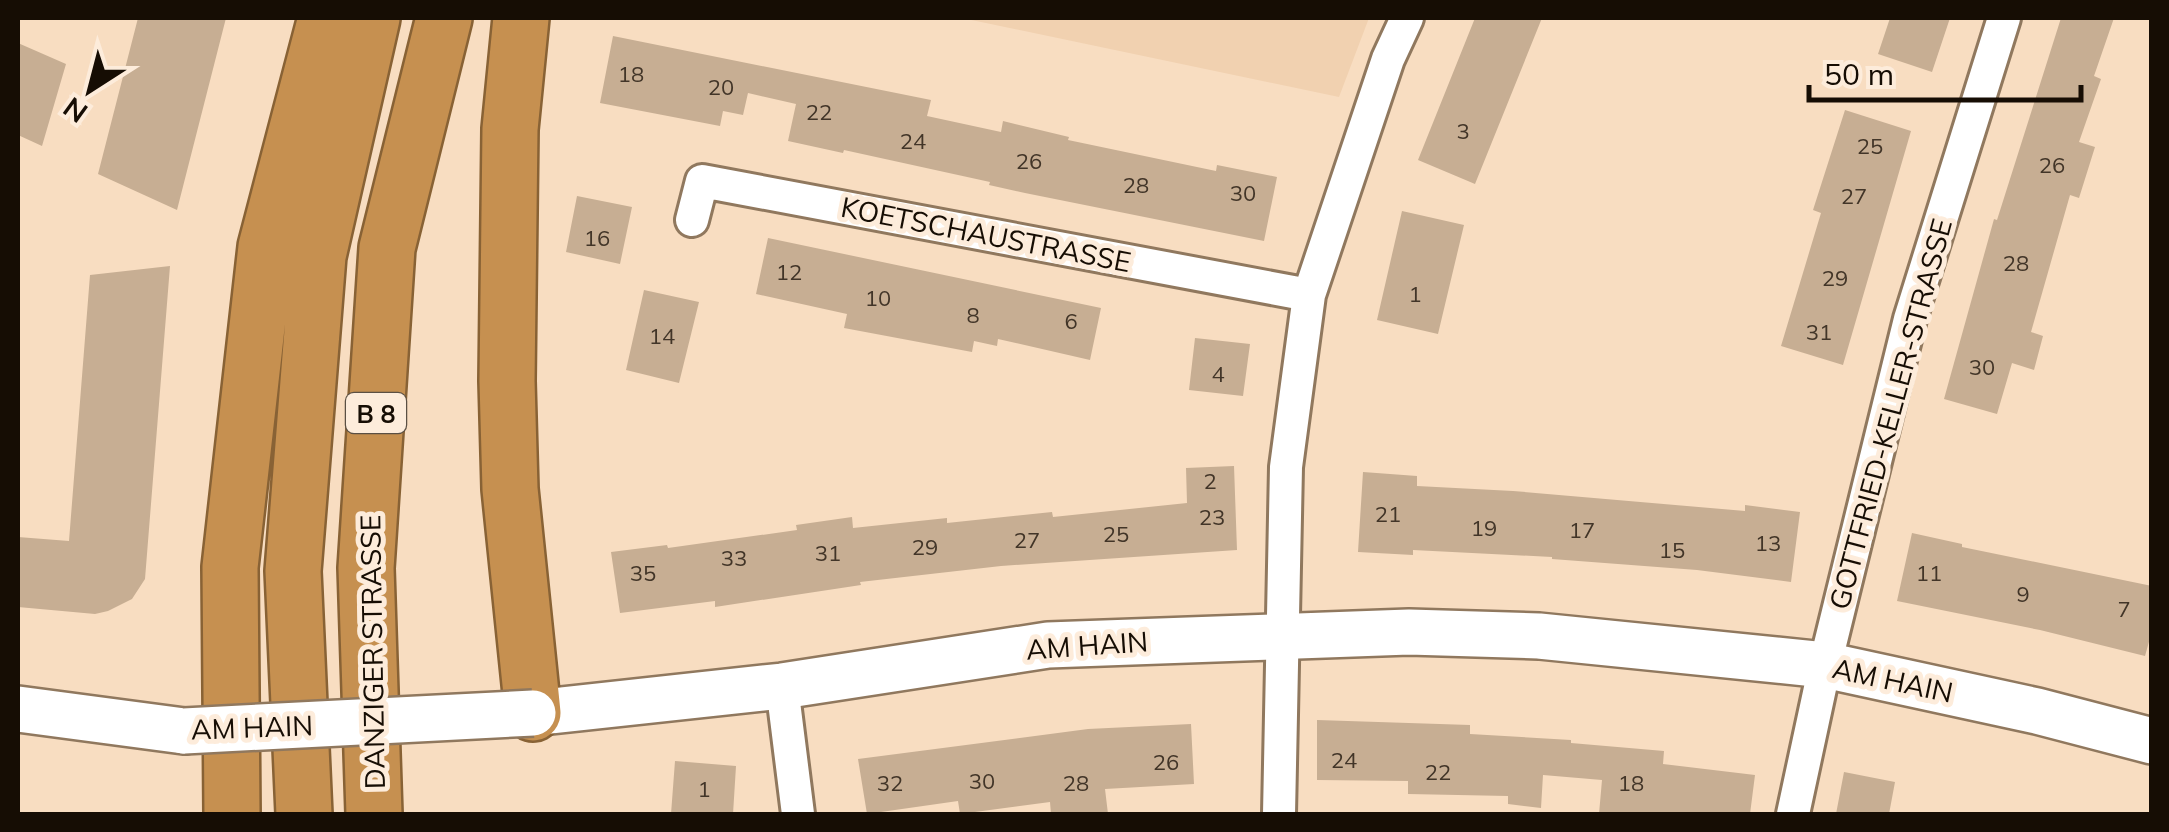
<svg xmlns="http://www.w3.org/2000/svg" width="2169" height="832" font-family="Mulish,sans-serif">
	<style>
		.built { fill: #f1d1b0 }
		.building { fill: #c7ae93 }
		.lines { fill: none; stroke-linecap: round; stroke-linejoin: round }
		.street-casing { stroke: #90785e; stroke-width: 38 }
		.secondary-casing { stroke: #90785e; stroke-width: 50 }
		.highway-casing { stroke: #886235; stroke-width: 60 }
		.street { stroke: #fff; stroke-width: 32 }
		.secondary { stroke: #fff; stroke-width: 45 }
		.highway { stroke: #c69050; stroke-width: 55 }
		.secondary-bridge-casing { stroke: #90785e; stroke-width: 50; stroke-linecap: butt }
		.secondary-bridge { stroke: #fff; stroke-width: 45 }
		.labels { text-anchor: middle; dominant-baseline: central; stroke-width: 10; stroke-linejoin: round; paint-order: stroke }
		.number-label { font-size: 22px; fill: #423528 }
		.shield { fill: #fdecdb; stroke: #5b5044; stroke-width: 2.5 }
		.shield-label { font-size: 25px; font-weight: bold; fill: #160d04 }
		.street-label { font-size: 28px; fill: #160d04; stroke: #fdecdb }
	</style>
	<rect width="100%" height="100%" fill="#f8ddc1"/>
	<path class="built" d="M962,18H1369L1339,97Z"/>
	<path class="building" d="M138,18H226L177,210L98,174Z
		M1475,18H1542L1475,184L1418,160Z
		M1890,18H1950L1932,72L1878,54Z
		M2061,18H2114L2094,76L2101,79L2079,142L2095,147L2079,198L2070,195L2031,332L2043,336L2034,370L2012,363L1997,414L1944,399L1994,219L1997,220Z
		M613,36L931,100L927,116L1001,132L1003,121L1069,137L1068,140L1216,171L1217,165L1277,177L1264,241L1025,193L989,185L990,182L844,150L843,153L788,141L796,104L748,93L743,115L723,111L720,126L600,103Z
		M18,43L66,64L42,146L18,135Z
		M1845,110L1911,131L1843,365L1781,346L1821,213L1813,210Z
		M577,196L632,207L620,264L566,252Z
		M1402,211L1464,225L1438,334L1377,320Z
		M768,238L1101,308L1090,360L998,339L997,346L974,341L972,352L844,328L847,314L756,294Z
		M170,266L145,579L132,599L108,611L95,614L18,607V537L69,541L90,275Z
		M644,290L699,302L679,383L626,370Z
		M1195,338L1250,344L1243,396L1189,390Z
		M1234,466L1237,550L1001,566L860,582L861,585L715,607V601L620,613L611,552L667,545L668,548L797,530L796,525L852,517L853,528L947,518V523L1052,512L1053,517L1187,503L1186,468Z
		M1363,472L1417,476V486L1513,491L1745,511V505L1800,512L1791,582L1697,570L1552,559V557L1413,550V555L1358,552Z
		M1912,533L1962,544V547L2152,586V631L2145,656L2040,630L1897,601Z
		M1317,720L1470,725V734L1571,740V743L1664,751L1663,764L1755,775L1750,814H1599L1602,780L1543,775L1541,808L1508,804V796L1408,794V781L1317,780Z
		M1191,724L1194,784L1105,789L1108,814H1051L1050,802L960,814L958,801L867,814L858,759L1088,729Z
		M675,761L736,766L733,814H671Z
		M1844,772L1895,782L1889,814H1836Z"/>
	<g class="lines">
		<defs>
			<path id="street" d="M692,220L702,181L1309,295
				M782,686L798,814
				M1279,814L1286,467L1309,295L1388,59L1407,18
				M1793,814L1825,665L1910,319L2004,18"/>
			<path id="secondary" d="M18,709L184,731
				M533,713L782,686L1048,645L1409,632L1539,636L1825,665L2037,711L2152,741"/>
			<path id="highway" d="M521,18L510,129L507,381L510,489L533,713
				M232,814L230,567L266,247L326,18
				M304,814L293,571L318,256L372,18
				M374,814L366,568L387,248L444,18"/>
		</defs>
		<use href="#street" class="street-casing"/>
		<use href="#secondary" class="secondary-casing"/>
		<use href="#highway" class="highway-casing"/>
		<use href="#street" class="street"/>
		<use href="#secondary" class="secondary"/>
		<use href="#highway" class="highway"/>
		<defs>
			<path id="secondary-bridge" d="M184,731L533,713"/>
		</defs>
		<use href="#secondary-bridge" class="secondary-bridge-casing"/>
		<use href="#secondary-bridge" class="secondary-bridge"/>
	</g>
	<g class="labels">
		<g class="number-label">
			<text x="631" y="74">18</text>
			<text x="721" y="87">20</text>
			<text x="819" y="112">22</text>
			<text x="1463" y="131">3</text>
			<text x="913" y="141">24</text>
			<text x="1870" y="146">25</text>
			<text x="1029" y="161">26</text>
			<text x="2052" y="165">26</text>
			<text x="1136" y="185">28</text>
			<text x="1243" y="193">30</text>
			<text x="1854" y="196">27</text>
			<text x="597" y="238">16</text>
			<text x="2016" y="263">28</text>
			<text x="789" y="272">12</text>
			<text x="1835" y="278">29</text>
			<text x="1415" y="294">1</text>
			<text x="878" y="298">10</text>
			<text x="973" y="315">8</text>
			<text x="1071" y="321">6</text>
			<text x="1819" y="332">31</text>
			<text x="662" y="336">14</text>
			<text x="1982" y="367">30</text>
			<text x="1218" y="374">4</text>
			<text x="1210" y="481">2</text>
			<text x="1388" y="514">21</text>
			<text x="1212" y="517">23</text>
			<text x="1484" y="528">19</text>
			<text x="1582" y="530">17</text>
			<text x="1116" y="534">25</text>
			<text x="1027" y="540">27</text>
			<text x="1768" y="543">13</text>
			<text x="925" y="547">29</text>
			<text x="1672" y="550">15</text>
			<text x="828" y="553">31</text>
			<text x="734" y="558">33</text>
			<text x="643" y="573">35</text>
			<text x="1929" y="573">11</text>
			<text x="2023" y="594">9</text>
			<text x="2124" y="609">7</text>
			<text x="1344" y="760">24</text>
			<text x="1166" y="762">26</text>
			<text x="1438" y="772">22</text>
			<text x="982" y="781">30</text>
			<text x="890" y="783">32</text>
			<text x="1076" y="783">28</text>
			<text x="1631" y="783">18</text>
			<text x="704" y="789">1</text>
		</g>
		<rect class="shield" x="346" y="393" width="60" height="40" rx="8"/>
		<g class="shield-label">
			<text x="376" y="413">B 8</text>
		</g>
		<g class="street-label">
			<text transform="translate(986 234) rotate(11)">KOETSCHAUSTRASSE</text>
			<text transform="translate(1890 414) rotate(-75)">GOTTFRIED-KELLER-STRASSE</text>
			<text transform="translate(1087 645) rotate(-4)">AM HAIN</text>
			<text transform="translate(372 652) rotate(-91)">DANZIGER STRASSE</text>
			<text transform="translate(1893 680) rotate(12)">AM HAIN</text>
			<text transform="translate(252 727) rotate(-2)">AM HAIN</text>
		</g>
	</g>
	<rect width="2169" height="832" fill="none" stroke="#160d04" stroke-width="40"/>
	<g transform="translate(90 90) rotate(216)" stroke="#fdecdb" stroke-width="8" paint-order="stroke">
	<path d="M0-8L18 38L0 25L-18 38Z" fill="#160d04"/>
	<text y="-15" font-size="28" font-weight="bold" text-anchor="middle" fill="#160d04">N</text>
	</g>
	<path d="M1809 85v15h272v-15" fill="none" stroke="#160d04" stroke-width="5"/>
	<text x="1824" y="85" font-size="30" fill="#160d04" stroke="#fdecdb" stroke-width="8" paint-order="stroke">50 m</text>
</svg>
